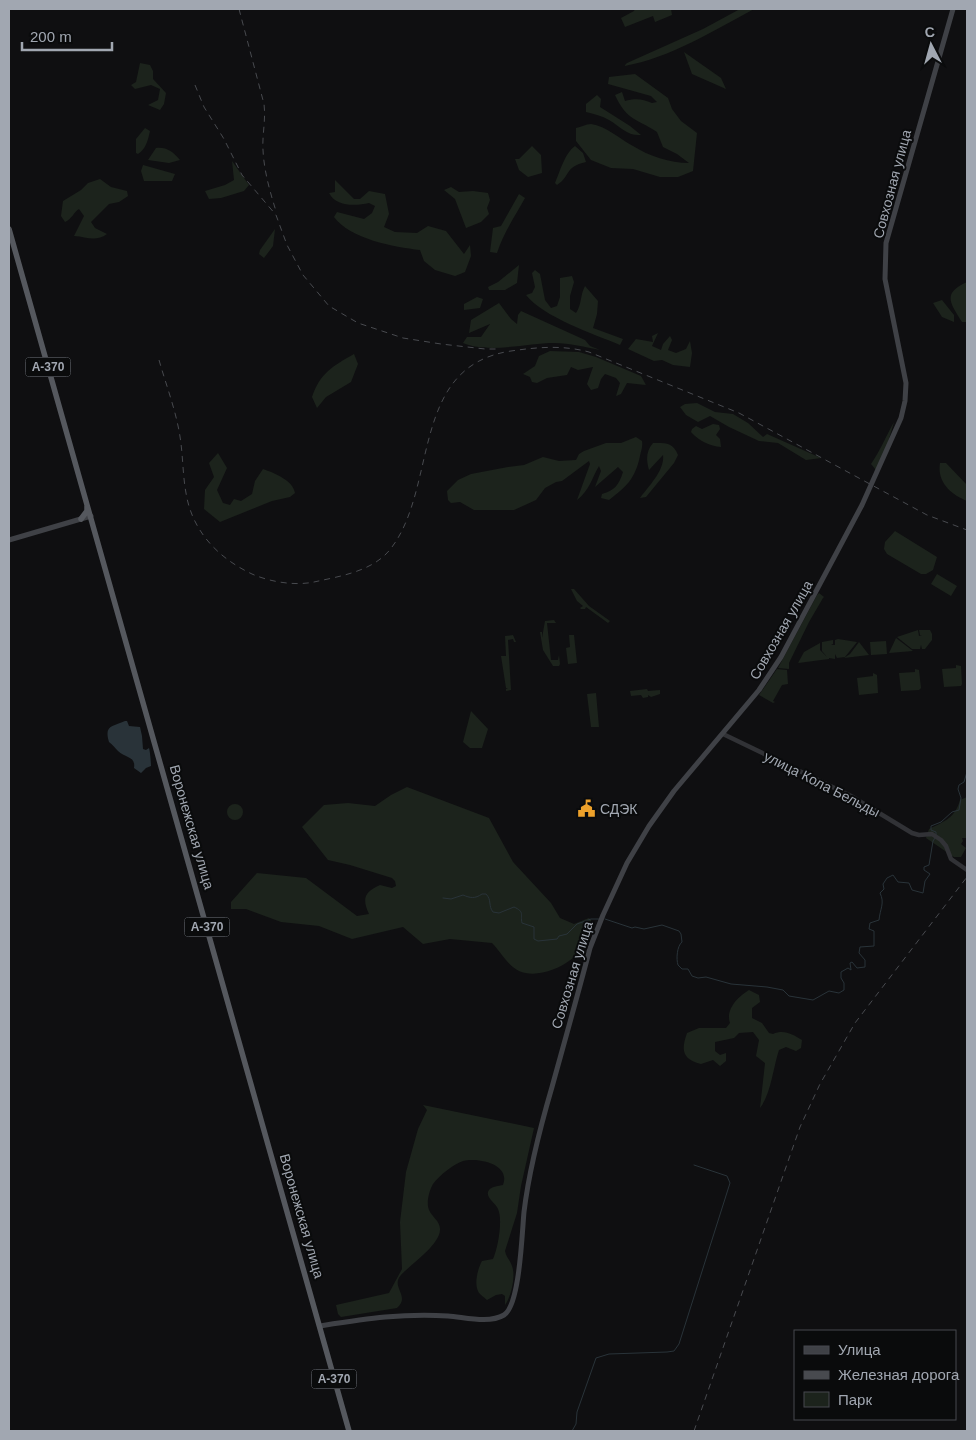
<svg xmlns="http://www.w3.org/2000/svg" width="976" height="1440" font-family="Helvetica,sans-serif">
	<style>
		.green { fill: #1c231c }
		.water { fill: #293339 }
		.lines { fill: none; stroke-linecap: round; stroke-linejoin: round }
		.stream { stroke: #293339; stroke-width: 1 }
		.tertiary { stroke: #313236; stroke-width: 4.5 }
		.secondary { stroke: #3f4146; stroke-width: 5 }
		.trunk { stroke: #55585e; stroke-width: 5.5 }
		.rail { stroke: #484a4f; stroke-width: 1; stroke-dasharray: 6 5; stroke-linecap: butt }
		.labels { text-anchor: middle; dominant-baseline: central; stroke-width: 4; stroke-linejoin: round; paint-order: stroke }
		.shield { fill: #0a0b0c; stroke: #747880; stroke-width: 1 }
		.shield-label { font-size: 12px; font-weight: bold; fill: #a1a7b1 }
		.street-label { font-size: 14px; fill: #a1a7b1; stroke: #0a0b0c }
		.poi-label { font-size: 14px; fill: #a1a7b1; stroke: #0a0b0c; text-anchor: start }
	</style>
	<rect width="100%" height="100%" fill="#0f0f11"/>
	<path class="green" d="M635,9H671L672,15L655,22L653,16L625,27L621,18L634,11Z
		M740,9H754C713,31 670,58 624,66L627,63L703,29Z
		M684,52L721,78L726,89L692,74Z
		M140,63L150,65L153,71V79L166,93L164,104L160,110L148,105L158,100L160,89L151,85L135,89L131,85L136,82Z
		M635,74L668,98L672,109L681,121L697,133L693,171L678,177H660L633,169L611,168L591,160L576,141V128C581,127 586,124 591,124C606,126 620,139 633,146C649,156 670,163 689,163L677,154L663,147L657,132C636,118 627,121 615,95L622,92L625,101C635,98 643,99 652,103L657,102L651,96L608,84L609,77Z
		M597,95L601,99L600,107L630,126L641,135C627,136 621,127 609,120C602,116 594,114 586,112V104Z
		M145,128L150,131C148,140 146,149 138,154L136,153V139Z
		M532,146L541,155L542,173L528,177L519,170L515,159H519Z
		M575,146L583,153L586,162C564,167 571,176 557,185L555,183C560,171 565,153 575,146Z
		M156,148C167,147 173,152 180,160L169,163L148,160Z
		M232,161L249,185L244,191L221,198L209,199L205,191L225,185L234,180Z
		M143,165L175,174L172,181H144L141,171Z
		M100,179L111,187L127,191L128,196L119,202L109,204L91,222L95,228L107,234C96,242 87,237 74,236L84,216L79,209C73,213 72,219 65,222L61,216L63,201L81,190L88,183Z
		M335,180L354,199H360L369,191L385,194L389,214L384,227L395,232L417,233L428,226L446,231L464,254L470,245L471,256L465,272L455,276L435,270L424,261L420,250C394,247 350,239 334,217L337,212L364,219L372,213L375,206L369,203C356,206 336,207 329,193L335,192Z
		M451,187L459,192L473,191L488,193L490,200L487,208L489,214L481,222L466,228L455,199L444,190Z
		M519,194L525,198C515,216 503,234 497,253L490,252L493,228L501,226Z
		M275,229L273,246L264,258L259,254L260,250Z
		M519,265L517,283L505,290H489L488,287L498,282Z
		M535,270L540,274L545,300L551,308L557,306L560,297V278L572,276L574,282L570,296V309L576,313C582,304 580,295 585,286L598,301L597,314L593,328L623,339L620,345C594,334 543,317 526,295L532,293L535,287L532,273Z
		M967,282V322H962C950,303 942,293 967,282Z
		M477,297L483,299L480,308L464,310V304Z
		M942,300L954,315V322L942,317L933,303Z
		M499,303L511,319L517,324L518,315L521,311L585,340L590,346L600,350C585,347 570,343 554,343C526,343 489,354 463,343L467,337H481L490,324L469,333L471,320Z
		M658,333L652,346L661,350L663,344L670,336L672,340L668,350L676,353L686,349L690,341L692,353L690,367L673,365L662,360L654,361L628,349L636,339L653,342L652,336Z
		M550,351L579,352L596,357L641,376L646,385L627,383L621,394L616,396L620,383L616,378L605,374L601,379L598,388L591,390L587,384L593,367L578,370L571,367L567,375L547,378L537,383L532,382L530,377L523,374L535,366L539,356Z
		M354,354L358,364L351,382L326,397L317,408L312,397C320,373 333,366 354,354Z
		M697,403L715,412L733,414L748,423L763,437L767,434L821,458L806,460L778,443L759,441L729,427L710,416L698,422L686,415L680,407L685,404Z
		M894,422L886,449L876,470L871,464C880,451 886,436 894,422Z
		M713,424L719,425L720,429L716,435L720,439L721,447C710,446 699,441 691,432L692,429L696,426L702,429Z
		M636,437L642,441C643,447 641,450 640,456C635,479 627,486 609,500L601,498L602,494C615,490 619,485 623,472L618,467L595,487L601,471L599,466C592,478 589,491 577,500L590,464L589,461L562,481L556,482L545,488L536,500L514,510H474L460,502L451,503L448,500L447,491L458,480L471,474L508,467L524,465L543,457L559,461L576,460L579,454L584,451L606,443H621Z
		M653,443C665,443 673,442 678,455L674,463L646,497L640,498C649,486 665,470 663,455L649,470C646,460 646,451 653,443Z
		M218,453L227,468L217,490L223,503L230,505L234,499L241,501L252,494L255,481L263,469C274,473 293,480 295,493L290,497L272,501L220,522L204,509L205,490L214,477L209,463Z
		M940,463H946L967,485V501C950,494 937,482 940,463Z
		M895,531L937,557L933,570L926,574H921L887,554L884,549L885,542Z
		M937,574L957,586L951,596L931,584Z
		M571,589H574L589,606L610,621L608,623L586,607L585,609H581L580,608L583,606L577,601Z
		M819,593L824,597L823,598L809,622L789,663V669L778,668L817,595Z
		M554,620L556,623H547L551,660H558L559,655L560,664L559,666H553L543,650L540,632H542V638L545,621Z
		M918,630L919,636L922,635H920L919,630H930L932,634V640L925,649H922L921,645L920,649H912L897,637Z
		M513,635L516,642H514L513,639L508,640L511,690L506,691V689L508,688H506L501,656H506L505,636Z
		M569,635H574L577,663L568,664L566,648L570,647Z
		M896,638L913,651L889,653Z
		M838,639L857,642L845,657L837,658L835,654V659L829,658V659L798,663L804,652L820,643V650L827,657L822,651V642L833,640V644L831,645H835V640Z
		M886,641L887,654L871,655L870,642Z
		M859,642L869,655L844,658L850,654Z
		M956,665L961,666L962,684L961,686L944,687L942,669L956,668Z
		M777,669L787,670L788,684L782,685L773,701L775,702L773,703L759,695Z
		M915,669L919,670L921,688L919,690L901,691L899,673L915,672Z
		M873,673L877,675L878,693L859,695L857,678L873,676Z
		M647,689L648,691L660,690V694L651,697L648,695V697L643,698L641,695L631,696L630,691Z
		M596,693L599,727H591L587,694Z
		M471,711L488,729L482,748H470L463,742Z
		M407,787L489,818L513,862L551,903L560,918L574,924L589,918L591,920C597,952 547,983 519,971C508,966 500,951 492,943L450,939L423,944L403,927L352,939L319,926L281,922L246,909H231V902L257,873L306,878L357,916L369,914C362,899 364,892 380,885L392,888L396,886L395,881L392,878L350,865L328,860L302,827L324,805L348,803L375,806L391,795Z
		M967,797V838H962L963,841L961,844L966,848L961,857H954L926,838L929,829C945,821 955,818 960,800Z
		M227 812a8 8 0 1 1 16 0a8 8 0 1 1-16 0Z
		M749,990L759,995L760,1002L752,1008V1018L762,1023L769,1033L773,1034C784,1029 792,1034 802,1040L801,1048L796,1051L786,1047L779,1050C773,1068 771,1094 760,1108L765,1063L756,1056L759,1040L753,1032L739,1033L734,1038L715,1042V1051L720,1055L726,1053V1061L720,1066L713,1060L701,1064C682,1059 681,1050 687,1033L699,1028H726L730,1023C725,1009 739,996 749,990Z
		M423,1105L534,1128L521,1186L517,1213L505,1251C506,1257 510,1260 512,1266C516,1276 511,1297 505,1305V1296L502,1294L496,1295L487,1300C484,1297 479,1294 478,1291C474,1283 478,1268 482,1261L493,1259C498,1248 503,1220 498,1209C496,1203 484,1197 489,1190C492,1186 499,1186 503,1185C511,1164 478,1157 463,1161C452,1165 440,1175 433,1184C429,1191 426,1203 429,1210C432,1217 440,1221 440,1229C441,1244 410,1265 401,1275C390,1287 411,1296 397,1308L341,1317L338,1314L336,1305L389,1293L402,1269L400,1222L406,1172L418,1129L427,1110Z"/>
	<path class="water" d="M125,721H127L129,726L140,727L142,736L143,749L146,750L149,748C150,751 151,762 151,766L146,768L141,773L134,768C136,756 125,758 118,751C115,748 113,745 109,742C104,725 112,727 125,721Z"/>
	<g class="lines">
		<path class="stream" d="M936,835V832L931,830V826L941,822L952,812L959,810L961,798L958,789L959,785L964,782L967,772
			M443,898L451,899L463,895C470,898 475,899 482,894H486C492,900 488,906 493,912L499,913L514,907C525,912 520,914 522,923L534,927V939L538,941L557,939L559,936L567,934L577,924L591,919H601
			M605,919L632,928L635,927L644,929L662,925L679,931L681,934L682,942C677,946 676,959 678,965L682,969H688L692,976L698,978L706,977L731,984L767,987L783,990L789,996L813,1000L829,991L839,993L844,990V983L841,978V972L848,968L851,970L850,963L852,962L857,968L865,967V960L859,953L860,947L874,946V931L869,929L870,923L879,920C880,909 885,903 880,893L884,889L883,884L887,878L893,875L898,882L909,883L912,890L923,893L925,881L930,874L924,870V867L929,865L933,841L935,838
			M572,1431L576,1424L577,1412L596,1358L609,1354L667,1352L674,1351L679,1344L730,1183L727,1176L694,1165"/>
		<path class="tertiary" d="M723,734L851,796L912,833L919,835L932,834L941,840L946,846L951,859L967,870"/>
		<path class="secondary" d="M9,540L91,516
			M320,1326C365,1319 402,1313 448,1316C464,1317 489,1324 504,1315C520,1305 522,1232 524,1212C529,1170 540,1128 552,1087C565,1040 578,994 590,948L603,915L627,863L649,826L674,791L759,690L781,657L862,505L901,418L905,401L906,383L885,279L886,243L953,9"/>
		<path class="trunk" d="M9,229L349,1431
			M81,519L87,511V506"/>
		<path class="rail" d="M239,9L264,104C266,120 262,135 263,150C264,171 270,192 276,211
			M195,85L204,107L224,139L242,175L276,215L287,245L303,275L329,306L358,323L403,338L441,344L485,349H500
			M159,360C167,388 178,416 181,444C183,460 183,477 186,493C192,531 218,558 252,574C270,582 295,586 314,582C341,576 375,571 392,547C438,485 410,366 511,351C538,347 563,345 589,352L739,413L927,515L967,530
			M694,1431L800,1127L820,1084L855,1023L967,877"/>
	</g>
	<defs>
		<symbol id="civic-bare" viewBox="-9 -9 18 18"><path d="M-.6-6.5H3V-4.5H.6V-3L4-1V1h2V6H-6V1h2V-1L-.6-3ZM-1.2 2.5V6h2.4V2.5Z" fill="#eda12b" stroke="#0a0b0c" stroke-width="2.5" paint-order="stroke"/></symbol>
	</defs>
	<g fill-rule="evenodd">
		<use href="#civic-bare" x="574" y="796" width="25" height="25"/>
	</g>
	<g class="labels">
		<g class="shield">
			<rect x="25.5" y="357.5" width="45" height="19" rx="4"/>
			<rect x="184.5" y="917.5" width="45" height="19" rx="4"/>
			<rect x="311.5" y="1369.5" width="45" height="19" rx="4"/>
		</g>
		<g class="shield-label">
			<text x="48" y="367">А-370</text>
			<text x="207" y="927">А-370</text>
			<text x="334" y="1379">А-370</text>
		</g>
		<g class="street-label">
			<text transform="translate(892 184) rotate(-75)">Совхозная улица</text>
			<text transform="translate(781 630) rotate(-60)">Совхозная улица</text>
			<text transform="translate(822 784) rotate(27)">улица Кола Бельды</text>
			<text transform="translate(192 827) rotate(74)">Воронежская улица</text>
			<text transform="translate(572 975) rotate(-73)">Совхозная улица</text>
			<text transform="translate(302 1216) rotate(74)">Воронежская улица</text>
		</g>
		<g class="poi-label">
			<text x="600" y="809">СДЭК</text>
		</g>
	</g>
	<rect width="976" height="1440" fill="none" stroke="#a1a7b1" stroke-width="20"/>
	<rect x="794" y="1330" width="162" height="90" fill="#0a0b0c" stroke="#46494e"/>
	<rect x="804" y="1346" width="25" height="8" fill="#3f4146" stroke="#46494e"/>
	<text x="838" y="1355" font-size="15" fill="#a1a7b1">Улица</text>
	<rect x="804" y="1371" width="25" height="8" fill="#484a4f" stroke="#46494e"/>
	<text x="838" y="1380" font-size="15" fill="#a1a7b1">Железная дорога</text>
	<rect x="804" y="1392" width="25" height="15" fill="#1c231c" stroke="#46494e"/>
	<text x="838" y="1405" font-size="15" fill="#a1a7b1">Парк</text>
	<g transform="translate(931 45) rotate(354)" stroke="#0a0b0c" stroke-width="4" paint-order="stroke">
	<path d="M0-4L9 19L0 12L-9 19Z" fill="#a1a7b1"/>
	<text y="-8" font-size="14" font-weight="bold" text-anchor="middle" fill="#a1a7b1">С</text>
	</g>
	<path d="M22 42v8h90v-8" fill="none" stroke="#a1a7b1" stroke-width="2.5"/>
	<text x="30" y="42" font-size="15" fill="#a1a7b1" stroke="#0a0b0c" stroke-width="4" paint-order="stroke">200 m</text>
</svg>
